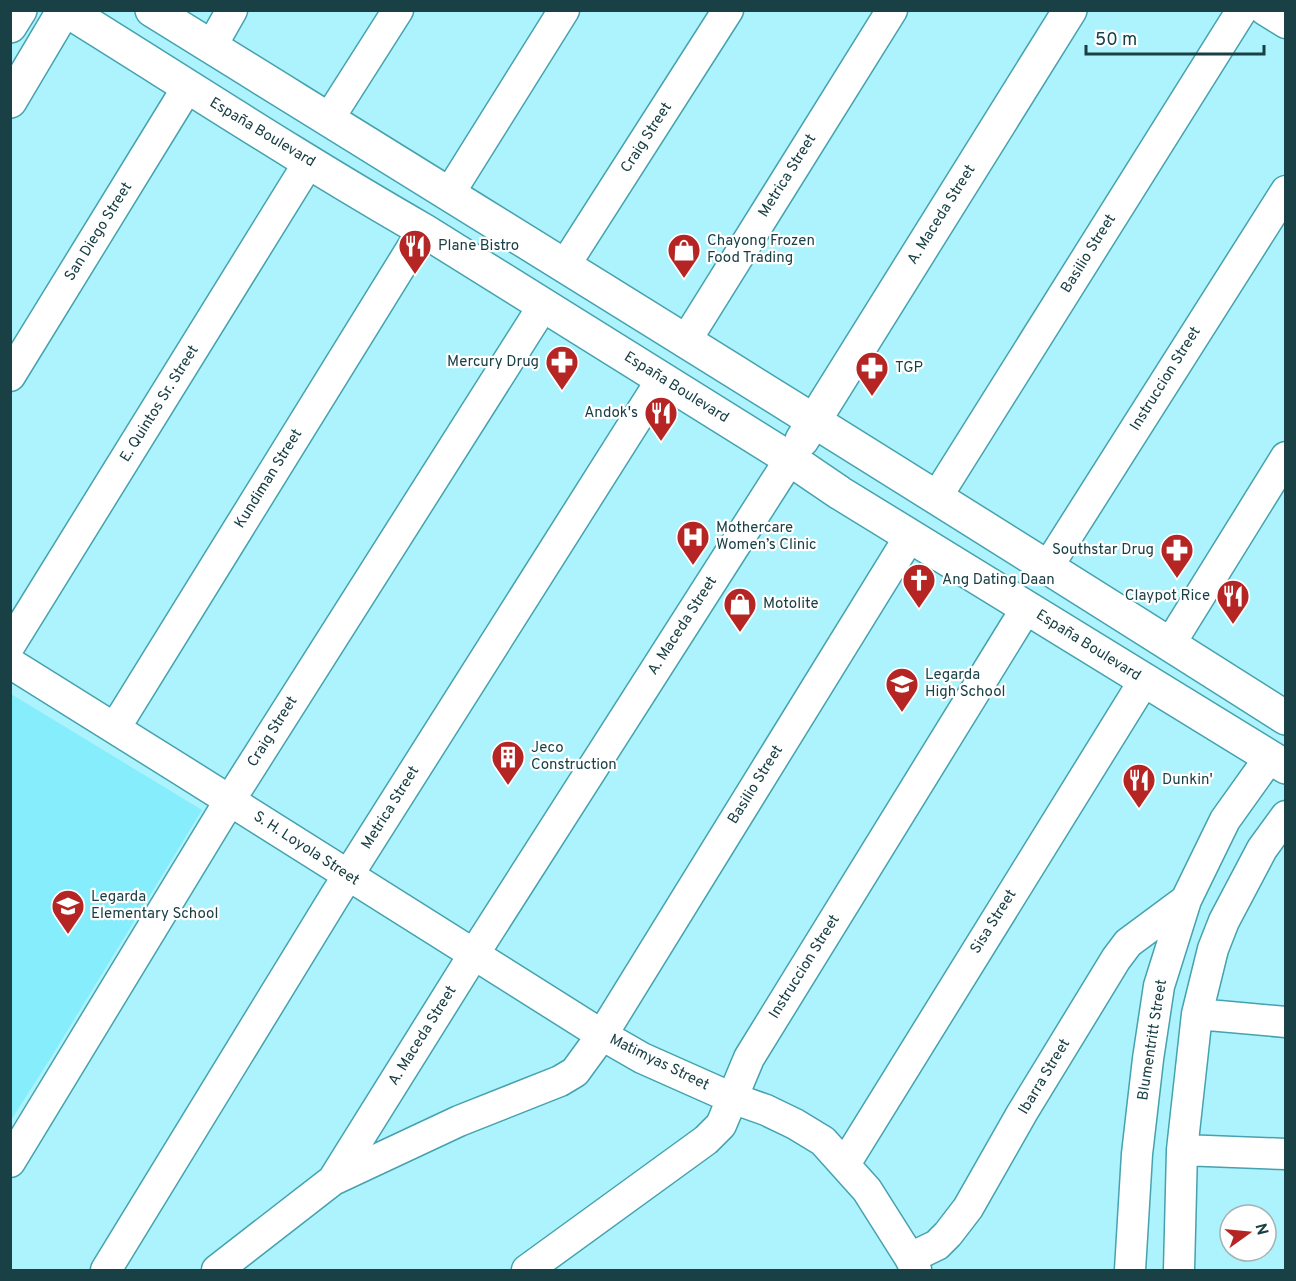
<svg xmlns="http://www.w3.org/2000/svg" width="1296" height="1281" font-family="Overpass,sans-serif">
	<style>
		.built { fill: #85edfb }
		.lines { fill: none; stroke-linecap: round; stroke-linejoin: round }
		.minor-casing { stroke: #45a2ae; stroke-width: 33 }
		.major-casing { stroke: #45a2ae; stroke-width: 36 }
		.highway-casing { stroke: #45a2ae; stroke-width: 36 }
		.minor { stroke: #fff; stroke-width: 30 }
		.major { stroke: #fff; stroke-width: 33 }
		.highway { stroke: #fff; stroke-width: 33 }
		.labels { text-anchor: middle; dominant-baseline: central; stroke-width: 4.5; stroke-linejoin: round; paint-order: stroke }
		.street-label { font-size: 15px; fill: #194045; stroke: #fff }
		.poi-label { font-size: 15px; fill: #194045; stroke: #fff; text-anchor: start }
	</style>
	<rect width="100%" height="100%" fill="#adf3fd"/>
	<path class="built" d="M11,694L202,810L50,1059L11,1120Z"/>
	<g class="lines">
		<defs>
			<path id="minor" d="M1265,10L1286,23
				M211,47L232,10
				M328,120L398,10
				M449,194L564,10
				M565,265L728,10
				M685,342L892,10
				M10,376L187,88
				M936,498L1242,10
				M1047,568L1286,191
				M1170,644L1286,457
				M10,645L309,162
				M10,663C208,786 405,911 602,1035L642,1058L732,1098L766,1110L795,1124L823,1141L867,1190L910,1258L916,1270
				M115,728L423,230
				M1197,1014L1286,1022
				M1182,1150L1286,1154
				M10,1162L230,800L543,306
				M845,1164L1144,681
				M333,1180L474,954L790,459
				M910,1258L937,1245L948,1234L968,1208L1022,1113L1116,959L1128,943L1186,900
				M106,1270L335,896L662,379
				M217,1270L333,1180L459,1121L560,1081L575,1072L602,1035L910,536
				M527,1270L706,1140L721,1125L749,1058L1027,607
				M1130,1270L1137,1154L1148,1059L1159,986L1186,900L1225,820L1270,757
				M1179,1270L1182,1150L1197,1014L1213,949L1224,921L1262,849L1286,816"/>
			<path id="major" d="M66,10C185,84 301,160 423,230L790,459L840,493L1286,767
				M152,10C531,245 910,479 1286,718
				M802,440L1070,10"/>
			<path id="highway" d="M10,26L20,10
				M10,101L64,10"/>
		</defs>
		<use href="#minor" class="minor-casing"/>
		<use href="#major" class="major-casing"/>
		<use href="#highway" class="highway-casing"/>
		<use href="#minor" class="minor"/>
		<use href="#major" class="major"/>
		<use href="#highway" class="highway"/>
	</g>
	<defs>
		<symbol id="restaurant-pin" viewBox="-11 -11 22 30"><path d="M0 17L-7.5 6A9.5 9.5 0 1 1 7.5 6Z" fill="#b52524" stroke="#fff"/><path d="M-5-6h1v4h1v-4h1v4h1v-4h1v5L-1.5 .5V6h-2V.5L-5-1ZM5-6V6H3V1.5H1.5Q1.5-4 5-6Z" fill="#fff"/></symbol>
		<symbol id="shop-pin" viewBox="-11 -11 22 30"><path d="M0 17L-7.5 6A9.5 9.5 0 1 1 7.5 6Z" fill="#b52524" stroke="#fff"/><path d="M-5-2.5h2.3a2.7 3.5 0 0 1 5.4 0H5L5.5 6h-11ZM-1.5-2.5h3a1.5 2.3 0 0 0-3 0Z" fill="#fff"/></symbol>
		<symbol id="pharmacy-pin" viewBox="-11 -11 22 30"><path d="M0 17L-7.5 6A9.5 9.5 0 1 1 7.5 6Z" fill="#b52524" stroke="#fff"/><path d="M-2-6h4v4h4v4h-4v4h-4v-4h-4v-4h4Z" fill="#fff"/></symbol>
		<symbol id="hospital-pin" viewBox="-11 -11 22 30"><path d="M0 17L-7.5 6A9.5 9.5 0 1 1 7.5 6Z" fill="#b52524" stroke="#fff"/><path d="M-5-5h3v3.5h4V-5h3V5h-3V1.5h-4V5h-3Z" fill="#fff"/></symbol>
		<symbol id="church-pin" viewBox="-11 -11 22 30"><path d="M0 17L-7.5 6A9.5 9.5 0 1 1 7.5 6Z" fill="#b52524" stroke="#fff"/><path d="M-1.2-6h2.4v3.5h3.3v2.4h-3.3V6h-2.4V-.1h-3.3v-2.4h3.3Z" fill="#fff"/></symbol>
		<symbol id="school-pin" viewBox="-11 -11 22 30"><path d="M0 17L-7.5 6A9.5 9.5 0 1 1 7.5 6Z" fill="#b52524" stroke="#fff"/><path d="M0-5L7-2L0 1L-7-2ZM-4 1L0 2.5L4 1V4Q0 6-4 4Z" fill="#fff"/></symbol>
		<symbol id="building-pin" viewBox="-11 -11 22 30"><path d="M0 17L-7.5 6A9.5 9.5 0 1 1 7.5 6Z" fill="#b52524" stroke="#fff"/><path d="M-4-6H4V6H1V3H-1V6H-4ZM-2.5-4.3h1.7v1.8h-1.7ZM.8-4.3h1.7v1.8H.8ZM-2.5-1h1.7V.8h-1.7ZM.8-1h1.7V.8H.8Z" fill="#fff"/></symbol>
	</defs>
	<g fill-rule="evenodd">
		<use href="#restaurant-pin" x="396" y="227" width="38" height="52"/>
		<use href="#shop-pin" x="665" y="231" width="38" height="52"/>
		<use href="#pharmacy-pin" x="543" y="343" width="38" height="52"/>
		<use href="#pharmacy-pin" x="853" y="349" width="38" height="52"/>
		<use href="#restaurant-pin" x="642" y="394" width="38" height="52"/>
		<use href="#hospital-pin" x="674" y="518" width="38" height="52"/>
		<use href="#pharmacy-pin" x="1158" y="531" width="38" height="52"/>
		<use href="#church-pin" x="900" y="561" width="38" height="52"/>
		<use href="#restaurant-pin" x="1214" y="577" width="38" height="52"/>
		<use href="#shop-pin" x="721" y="585" width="38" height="52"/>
		<use href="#school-pin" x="883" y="665" width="38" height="52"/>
		<use href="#building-pin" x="489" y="738" width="38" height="52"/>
		<use href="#restaurant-pin" x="1120" y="761" width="38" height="52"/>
		<use href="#school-pin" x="49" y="887" width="38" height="52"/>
	</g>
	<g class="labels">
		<g class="street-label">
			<text transform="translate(262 133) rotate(31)">España Boulevard</text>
			<text transform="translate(647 138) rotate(-57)">Craig Street</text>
			<text transform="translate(788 176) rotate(-58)">Metrica Street</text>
			<text transform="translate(942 215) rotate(-58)">A. Maceda Street</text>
			<text transform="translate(99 232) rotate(-58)">San Diego Street</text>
			<text transform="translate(1089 254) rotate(-58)">Basilio Street</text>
			<text transform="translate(1166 379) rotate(-58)">Instruccion Street</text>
			<text transform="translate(676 388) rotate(32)">España Boulevard</text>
			<text transform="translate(160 404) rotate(-58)">E. Quintos Sr. Street</text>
			<text transform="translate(269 479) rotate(-58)">Kundiman Street</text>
			<text transform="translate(683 626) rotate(-57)">A. Maceda Street</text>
			<text transform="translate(1088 646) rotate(32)">España Boulevard</text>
			<text transform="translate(273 732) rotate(-58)">Craig Street</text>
			<text transform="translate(756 785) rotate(-58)">Basilio Street</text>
			<text transform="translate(391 808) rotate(-58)">Metrica Street</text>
			<text transform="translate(306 849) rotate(33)">S. H. Loyola Street</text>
			<text transform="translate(994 922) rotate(-58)">Sisa Street</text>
			<text transform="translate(805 967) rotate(-58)">Instruccion Street</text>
			<text transform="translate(423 1036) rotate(-58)">A. Maceda Street</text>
			<text transform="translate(1153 1040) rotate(-81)">Blumentritt Street</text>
			<text transform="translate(659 1063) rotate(26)">Matimyas Street</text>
			<text transform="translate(1045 1077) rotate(-59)">Ibarra Street</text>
		</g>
		<g class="poi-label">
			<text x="707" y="241">Chayong Frozen<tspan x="707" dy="17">Food Trading</tspan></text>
			<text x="438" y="246">Plane Bistro</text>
			<text x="539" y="362" text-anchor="end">Mercury Drug</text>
			<text x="895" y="368">TGP</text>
			<text x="638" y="413" text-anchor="end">Andok's</text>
			<text x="716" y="528">Mothercare<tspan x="716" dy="17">Women’s Clinic</tspan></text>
			<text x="1154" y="550" text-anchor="end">Southstar Drug</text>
			<text x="942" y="580">Ang Dating Daan</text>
			<text x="1210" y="596" text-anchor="end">Claypot Rice</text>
			<text x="763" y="604">Motolite</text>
			<text x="925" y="675">Legarda<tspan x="925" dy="17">High School</tspan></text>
			<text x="531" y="748">Jeco<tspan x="531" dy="17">Construction</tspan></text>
			<text x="1162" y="780">Dunkin'</text>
			<text x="91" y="897">Legarda<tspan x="91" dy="17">Elementary School</tspan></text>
		</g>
	</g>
	<rect width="1296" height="1281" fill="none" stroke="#194045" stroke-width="24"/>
	<g transform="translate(1248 1233) rotate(75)"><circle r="28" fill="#ffffff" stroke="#a3b3b5" stroke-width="1.5"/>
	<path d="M0-4.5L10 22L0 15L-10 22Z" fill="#b52524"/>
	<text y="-9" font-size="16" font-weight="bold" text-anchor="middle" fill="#194045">N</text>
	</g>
	<path d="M1086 45v9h178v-9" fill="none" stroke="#194045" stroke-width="3"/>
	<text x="1095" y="45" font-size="18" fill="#194045" stroke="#ffffff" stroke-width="4.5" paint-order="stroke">50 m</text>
</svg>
